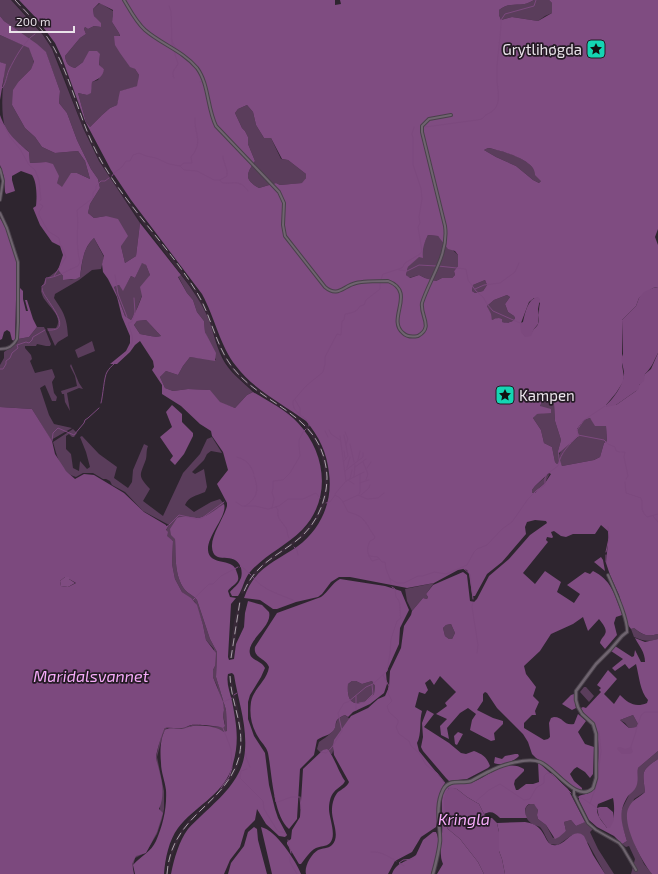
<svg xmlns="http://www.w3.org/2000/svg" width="658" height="874" font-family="'Exo 2',sans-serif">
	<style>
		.built { fill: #382938 }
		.green { fill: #5a3d5b }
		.forest { fill: #7f4c81; fill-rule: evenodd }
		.water { fill: #7c497e; fill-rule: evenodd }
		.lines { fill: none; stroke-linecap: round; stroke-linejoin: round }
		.stream { stroke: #7c497e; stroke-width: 1 }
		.minor-casing { stroke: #49414a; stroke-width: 4 }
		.tertiary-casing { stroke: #49414a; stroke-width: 4.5 }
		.minor { stroke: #6f646f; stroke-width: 2 }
		.tertiary { stroke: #6f646f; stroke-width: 2.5 }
		.rail { stroke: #aba3ab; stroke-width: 1; stroke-dasharray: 8 4; stroke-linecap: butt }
		.labels { text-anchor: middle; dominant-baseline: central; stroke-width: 3.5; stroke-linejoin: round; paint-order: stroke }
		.poi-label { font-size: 15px; fill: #eae3ea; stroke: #251b25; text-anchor: end }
		.water-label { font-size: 16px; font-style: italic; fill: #f6abf9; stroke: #251b25 }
	</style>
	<rect width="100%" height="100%" fill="#2e252f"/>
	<path class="built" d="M12,0H16L40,26L50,40L62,62L84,122L104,163L121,190L196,289L208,310L224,354L232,366L249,383L295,415L307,425L316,437L324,454L327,467L328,489L325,505L322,513L306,535L263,567L253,579L243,594L241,593L243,588L254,572L267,559L296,539L314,519L321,504L325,489L324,467L321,454L314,440L305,427L294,417L247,385L236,375L226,362L219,348L205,311L193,290L119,192L101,164L81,123L62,70L53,50L38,27Z
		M239,601L241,603L233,658H229L234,622Z
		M231,675L243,732L242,750L239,764L233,777L222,791L192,820L182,833L172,856L168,874H166L172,846L180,832L190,818L215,795L227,781L238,759L240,742V732L231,689L230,682V676Z"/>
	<path class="green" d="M0,0H11L43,35L52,49L83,128L99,161L140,223L136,256L125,263L121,246L106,216L94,218L88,213L90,204L100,188L98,179L91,169L77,140L67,113L59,103L60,91L46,53L4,21L0,16Z
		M534,0H549L552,3V13L545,16L538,21L512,17L501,20L499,15V10C512,0 520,9 534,0Z
		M100,3L113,11L114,16L112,22L119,33L125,59L130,66L135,69L139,75L138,86L121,91L117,105L110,108L102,115L90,127L86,122L78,93L87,95L91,88L92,82L98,80L104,69L99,66L100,54L83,62L75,68C68,66 66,63 65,56L80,38L86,34L84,29L85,27L88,29L94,26L101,27L94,16L93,9Z
		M0,35L30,48L34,63L31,69L19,81L12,105L25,128L35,137L42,147L55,153L78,151L85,161L90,179L77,173L62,188L57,183L46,162L30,163L29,152C21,145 10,138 5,128C0,109 3,84 5,64L0,62Z
		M247,105L253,112L256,125L264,138H271L281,159L288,160L306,174V178L303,183L280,185L276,183L259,188C244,180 246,174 255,161L248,144V137L245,131L242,128L235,113L238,109Z
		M488,148C501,150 524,157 532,167C536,171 538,176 542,180L539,183L533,180L516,166L496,157L484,150Z
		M428,235L438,236L458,255V266L454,271L455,275L452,278H442L436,281L425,278L419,275L409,278L406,275L408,267L422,253L423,245Z
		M94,238L104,257L101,269L92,270L79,280L55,294L54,298C64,313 67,318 68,336L58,342L55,346L47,328H56C63,317 51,309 45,300C43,298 42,294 41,291L45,280L58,270L63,276V280H71L80,277C83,260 82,250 94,238Z
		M142,262L146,265L150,275L136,311L131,320L125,316L114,287L119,285L123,290L131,276L135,278Z
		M181,275C192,289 202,303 209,320C214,334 217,350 225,363C232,374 244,383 253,392L247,395L235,408L220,403L209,390L188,389L173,391L165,388L160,377L166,371L178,375L183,366L190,357L216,360L205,332L204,321L197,312L193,300L187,293L178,276Z
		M485,280L487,285L483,291L475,293L472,291L473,285Z
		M507,295L510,297L505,304L508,312L514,316L515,318C513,323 506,323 502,322V319C499,317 496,319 492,320L487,306L494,300Z
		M146,320L161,336C154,338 147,335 140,334L134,325L137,321Z
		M37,327H44L45,329L51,344L50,346H46L37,344L36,346H25V348L31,355L32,359L30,361L35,373L52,369L55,377L52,382L54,393L57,397L56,401H52L45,385L40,388L49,415L54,424L72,428L51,440L32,409L0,407V365L4,358V352L17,343L18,339L29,337Z
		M92,341L95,351L78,358L75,350Z
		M71,364L79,383L83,389L79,388L67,393L70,411L65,402L64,394H62L61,391L77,386L75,376L70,366Z
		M550,400L554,404L555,421L561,440L558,451L559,455L561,451L578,437L577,430L584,420L590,418L599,426H606L607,441L604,443L600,457L594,460L562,466L559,459V462L557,464L555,462L552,447L544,443L541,430L533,418L536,414L543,413L540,406L542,402Z
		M73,429L77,433L74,437H72L69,434L66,436V449L71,454L73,468L79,471L80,461L87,469L90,467L86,452L80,437L82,436L99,454L117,467L114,478L128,488L132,482L133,470L144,444L148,446C146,451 147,455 146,459C140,476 137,475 150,489L143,501L163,516L183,473L200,454L207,439L212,437L222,453L211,451L207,454L204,460L192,472L195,474L204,469L207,487L205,492C196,496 189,496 185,505L194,512L211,502L220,499L224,504C216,510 206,519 196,517L175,539C176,556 174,576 185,590C189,594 194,596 197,600L210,639L217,652L216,677L226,710L227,732H224L195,726H191L186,729L167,728L163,734L157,757L164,791V809L162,819L157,834L148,849L145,853L135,858L132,871L131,864L160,809L156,757L161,735L165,728H183L192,725L224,727L225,724L223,716L224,710L217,686L213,677V670L215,666L214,649L206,640L203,625L195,602L182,592L175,579L172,564L173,541L163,536L169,525L143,511L125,492L112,485L110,481L106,479H103L93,473H83L76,477C60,472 57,456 53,442Z
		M550,473L545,483L538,489L535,493H532V490L535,486Z
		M434,583L426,594L428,597L427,599L423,598L412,611L407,601L405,589Z
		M451,624L455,633L452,639H449L445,636L443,628L446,625Z
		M634,628C642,635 648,637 658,634V639C648,642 643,641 634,637L631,629Z
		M352,681H356L362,684L372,681L375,686L374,694C370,696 368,701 364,702C349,707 347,696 348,684Z
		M584,687H586L594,696L589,702L580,692Z
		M345,715L350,719L337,740L332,754L320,752L317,749L319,742C323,739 328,736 332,732C340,724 331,721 345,715Z
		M633,715L638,724L636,727L629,728L625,723L620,720Z
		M658,751V759C640,771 643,772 645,792L634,799L628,821L635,845L644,864L652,874H631L635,859L629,846L626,847L622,844L627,841L621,822V811L629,795L637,784L638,768Z
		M532,803L536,805L538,810L537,815L538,819L546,825L553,838L566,831L564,822L571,820L576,826L586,821L593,829L590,832L598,849L614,874H605L588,843L572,835L558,845L550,844C546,839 544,831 540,827C537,825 534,826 531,823C524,818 522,806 532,803Z"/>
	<path class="forest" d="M19,0H335V5L341,4L340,0H534C520,9 512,0 499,10V15L501,20L512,17L538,21L552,13V3L549,0H658V229L655,237L658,245V287L653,288L639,298L636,306L622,320V365L624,377L623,382L616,393L606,405H616L636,391L645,374L651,369L658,353V634C647,637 643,635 634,628L631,629L628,625L619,595L610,575L606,563L609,532L601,525L595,534H573L566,537L561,536L554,531L551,532L553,537L552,538L547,537L546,540L548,542L523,573L535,584L545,571L561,582L557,592L574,603L580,594L567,585L585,572L590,574L593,571C611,580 614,593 621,611L622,615L616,617L614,623L617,635L605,649L600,643C601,638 604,637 605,634C608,629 601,622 599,619L588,631L583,617L573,624L551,634L540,651L524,666L526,674L536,687L533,696L539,702L535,711L536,715H532L524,723V728L544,740L548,739L550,737L549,723L551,718L554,717C564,717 563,726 574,724L578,714L586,721L578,732L585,744L594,747L593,774L590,778L585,772L577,767L574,769L570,774L574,781L582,788V790L576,789L571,785L552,768L536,758L532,754L528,742L523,734L497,708L487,693L485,692L483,694V701L477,710L493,718L503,721V724L494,733L495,740L491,741L470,730L472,720L476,714L468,708L460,713L447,728L449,739L441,735L440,726L447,719L436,714L447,706L445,703L456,692L440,676L434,685L430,679L425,683L428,690L425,694L419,692L415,707L422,711C419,721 422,734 417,743L419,751L445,783C435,798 440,811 436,827L421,837L412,852L395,861L388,874H306C304,867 311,854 318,850C322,848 328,849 332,845C341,836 331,820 332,809C332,804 334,796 338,792C342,789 347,787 349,782L334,755L333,746L334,740L351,716L368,708L378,699L385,696L389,687L390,671L401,648L404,626L411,615L412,611L423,598L427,599L428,597L426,594L433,585L463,572L467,575L470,601L474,602L477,599L489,576L509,559L530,535L547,523L546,521L535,520L527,522L525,527L526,534L502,562L487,574L475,596H473L472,594L469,574L467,570L463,569L458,570L434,583L407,588L350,577H339L331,582L322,594L318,597L296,602L277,609H273L260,600L244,598C254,568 275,562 298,546C321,529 333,501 329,473C327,453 319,436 306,421C283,404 254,390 236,366C220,346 215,318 202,294L131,200L111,170L85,121L62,58L55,43L37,19ZM99,3L113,10V16L112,22L119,33L120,36H114L115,45L120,53L130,67L135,69L139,75L137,86L120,91L117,105L110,108L102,115L90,127L86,122L78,93L87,95L91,93L92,82C98,79 103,77 104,69L99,65L100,54L97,51H89L83,62L75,68C68,66 66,63 65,56L80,38L86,34L84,29L85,27L88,29L94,26L101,27V23L94,16L93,9ZM247,105L253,112L256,125L264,138H271L282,159L288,160L306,174V178L302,183L280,185L276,183L259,188C244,180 246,174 255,161L248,144V137L245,131L242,128L235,113L238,109ZM488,148C500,150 536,160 535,175L541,181L539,183L533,180L516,166L496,157L484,150ZM428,235L438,236L448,249L455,251L458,255V266L454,271L455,275L452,278H442L436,281L425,278L419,275L410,278L406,275L408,267L419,257L423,258C422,249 424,243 428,235ZM485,280L487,285L483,291L475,293L472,291L473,285ZM507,295L510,297L505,304L508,312L514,316L515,318C513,323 507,323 502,322V319C499,317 496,318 492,320L491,314L487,306L494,300ZM534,298L540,303C538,310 540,317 538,324C537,327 534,328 532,332C530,335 530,336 525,336L521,330V323L529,302ZM550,400L554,404L555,421L561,440L558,451L559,462L557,464L555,462L552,447L544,443L541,430L533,418L537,414L551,413V409L540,406L542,402ZM590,418L595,426H606L607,441L604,443L600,457L594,460L562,466L559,457V453L579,436L577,429L584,420ZM549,473L551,474L545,483L538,489L535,493H532V490L535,486ZM451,624L455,633L452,639H449L445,636L443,628L446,625Z
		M0,16L4,21L37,44L46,52L60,91L59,103L67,113L77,140L91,169L98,179L100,188L90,204L88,213L94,218L106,216L118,219L128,236L121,246L125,263L136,256L140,223L181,275L178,277L187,293L193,300L197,312L204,321L205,332L216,353L215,361L190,357L183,366L178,375L166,371L160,377L165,388L173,391L188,389L210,390L220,402L235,408L247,395L253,392C268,401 286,410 298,423C326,453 332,499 302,530C286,546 265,555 250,572C244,579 243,589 238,596H232L230,592C233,588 238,585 240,580C242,577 242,572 241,568C235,549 213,567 212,547C211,535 224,518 227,506V503L217,484L228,470L223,452L212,436L211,431L200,424L181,406L162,394V385L152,370L154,367L153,361L140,341L135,345L130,352L117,364H110L126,351L130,343V336L122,317L117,297L108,279L103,272L102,264L104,256L94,238C83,248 82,262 80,277L76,279L63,280V276L58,270L63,255L60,246L52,242L40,225L33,208L36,206C37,197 37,182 32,175L21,171L12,176V180L15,191L6,194L5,192L4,177L0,165V115C7,134 14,139 29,152L30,163L46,162L53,164L59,176L57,183L62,187L71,173H77L90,179L85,161L78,151L55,153L42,147L35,137L25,128L12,105L13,90L19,81L31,69L34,62L29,48L0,35ZM142,263L146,265L150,275L140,287L142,296C139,304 136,312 131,320L125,316L114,287L119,285L123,291L131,276L135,278ZM146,320L161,336C154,338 147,335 140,334L134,325L137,321Z
		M0,62L6,64L0,100Z
		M0,218L6,228L14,253L17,258L15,341L12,340L10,332L7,330L4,332L2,339L0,340Z
		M19,287L23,291V299L26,311H28L25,300H27L33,319L37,327L29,337L18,339L19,324Z
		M172,405L182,414V422L193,433V436L184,454L175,465L170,460L173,456L160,437L172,427L166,412Z
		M224,504C228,515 207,536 208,550C209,566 232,558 236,570C237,573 239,577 238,580C237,584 230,587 228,591L230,597L236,598L231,604L228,657L229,660L234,659L236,644L244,627L245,613L248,601L262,605L269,612C273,627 246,640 250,654C251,660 262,661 265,668L261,677L250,695L248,702V719L254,736L265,753L269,785L275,809L278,818L287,835L285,837L279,836L266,824L257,809L255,820L245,830L240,847L230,860L224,874H171C174,859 179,841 188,829C192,824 197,820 201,816C221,797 243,779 245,750C247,724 238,700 234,675L232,673L228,674C226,683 230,692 232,701C237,727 240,744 231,770C221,796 194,807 178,828C169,840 165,859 164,874H135L133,865C141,856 151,852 156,841C163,825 167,808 166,790C165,781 161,772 161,763C160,753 160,739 165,730C170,727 175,729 181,729C185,729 189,726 193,726C203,725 216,726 224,732L227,731L226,710L216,677L217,652L210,639L197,600C194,596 189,594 185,590C174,576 176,556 175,539L171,535L170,529L177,518C186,515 196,519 202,517C210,515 217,508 224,504Z
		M601,557L603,560L605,571L594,562Z
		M65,577H69V579L75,583L68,587L61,586L60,581Z
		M340,579L385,586L401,591L409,610L400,628L399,644L386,673L387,684L384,693L370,704L353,712L348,717L345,715C330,721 340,725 332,732C328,736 322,736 317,740L314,755L300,769L297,819L289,829C273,815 272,773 268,753C267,748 263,744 260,740C252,728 249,717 251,702C253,689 267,681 269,667C266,658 253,658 255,647L277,613L321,597C328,592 332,583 340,579ZM352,681H356L362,684L372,681L375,686L374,694C370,696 368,701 364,702C349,707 347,696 348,684Z
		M635,638L645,642L658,639V751L638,768C637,774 639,781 636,787C635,790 631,793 628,796C617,813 622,823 627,841L622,844L614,836L597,827L589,820L579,800V796C584,794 589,794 593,789C599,782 600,736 596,728C593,720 584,716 581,708L583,707L586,708L601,692L599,690L601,688L597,685L608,670L617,679L604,694L614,704L620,695C628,703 635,708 647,703L648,700C640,692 639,675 636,664L629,669L625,664L615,671L612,668L623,659L611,651L615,646L632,657L634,656L635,650L641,662H645C645,652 639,646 635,638ZM633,715L638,724L636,727L629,728L620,720ZM613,798C615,807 615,824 607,828C602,821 594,814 598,804Z
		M574,694L576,708L572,710L562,704L571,695Z
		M427,710L434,714L424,727L449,743L461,753L466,754L474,751C482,754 487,757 490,766L488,768L467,779L449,781L446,778L423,751L421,747L423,737L422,723Z
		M458,732L463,734L457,745L455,744L454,736Z
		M327,749C333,754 339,773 345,781C343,786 338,787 334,792C330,796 329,804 329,809C329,818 337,835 330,843C326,847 320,846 316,848C310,851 305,859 301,864H299L287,844V842L291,839L292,830L300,817L303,769L323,750Z
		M515,754H518L519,756C514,762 500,766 494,763L495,757L502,759L505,756Z
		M658,759V874H652C642,862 622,825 628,809C632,799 639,798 645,792C643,772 640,771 658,759Z
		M538,762L568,789L585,822L576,826L571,820L564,822L566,831L559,837L555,839L546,825L538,819L537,815L538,810L534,804H529C523,808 525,813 527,818H500C494,812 491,811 484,814L479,804L467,797L457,789L449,788L446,794L445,823L448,829L460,839L478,862L484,874H437L443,864C442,861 441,859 441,856C440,848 442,841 442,834C443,824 440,799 444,791C450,780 464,785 473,782C489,776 506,758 524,769V771L515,780L514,784L516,790H518L526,784H533L539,782Z
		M525,822C547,825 543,843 553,845C565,848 572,826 584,836L593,855L605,874H505L502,859L499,851V832L497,823Z
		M254,827L257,829L258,840L267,874H228L231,863L244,846L248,832Z
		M261,827C276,830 296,861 301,874H272Z
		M433,832H436C442,843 435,862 431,874H392C396,862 407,862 416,855L423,840Z"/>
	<path class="water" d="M658,287V353C653,362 653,366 645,374L644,381L639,385V389L636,391L616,405L606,407V405C614,399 625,382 624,372C623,365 620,360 623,354L622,320L636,306L639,298L644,292L653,288Z
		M538,297L540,299L538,309L539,315L538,324L534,329L531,336L525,337L521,332L520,323L523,322C525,313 528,298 538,297Z
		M0,407L32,409L52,441L55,454L66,471L75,479L84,474L94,475L124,493L144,512L166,525V526L169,525L166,530L168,532L167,536L173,541L172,564L175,579L182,592L191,598L197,605L203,625L206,640L216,653L215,666L213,670V677L223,702L224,710L223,716L225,726L223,728C220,726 194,724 191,725C187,726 185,728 182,728C176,729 171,727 165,728C162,733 156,753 156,758C157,763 159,769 160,774C163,785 164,798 159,809L163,813L157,832L146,853L136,856L132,864L134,874H0ZM65,577H69V579L76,583L68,587L61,586L60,581Z
		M618,747H620L625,749L631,747L633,752L630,754H622L617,749Z
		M450,787L457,789L467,797L479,804L484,814L488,818H492L497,823L499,832V851L502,859L505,874H484L478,862L460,839L448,829L445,823L444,799L446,792Z
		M600,807H607L613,812L614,820L610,828H607L599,817L597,808Z"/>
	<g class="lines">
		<path class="stream" d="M169,6L171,11L172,44L178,64C175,69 171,72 174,78
			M171,39L175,47L196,64L201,72
			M202,74L204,80
			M200,82L202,81
			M0,90C6,86 6,77 9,70C15,58 24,41 35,34
			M0,122L4,125L10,137L20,149L29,165L35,170L39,180L41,200L40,201
			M425,127L477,120L482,119C486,113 493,113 496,107C501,98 497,89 497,79C496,59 501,40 501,20L505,14L534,6L536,0
			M180,166L184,163H192L191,157C204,141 194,135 195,118
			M112,176L114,173L122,167L126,161H130L133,155L139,153L146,156L156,158L169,164L180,166L184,170L197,171L214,180H219L223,183C234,184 240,179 248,191
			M220,180L227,176C228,168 223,163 223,156
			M40,204L43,206L39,212V215L48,231L59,238L60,244L61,245L66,257L54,276
			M438,266L466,269L468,280L476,291L483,297L487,304L493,311L520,323
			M399,270L407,271L419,265L436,266
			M115,275L118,294L127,317
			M381,279L383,274L402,268L405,263L420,254L422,251L418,227L420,223L419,217L422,199L421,188L413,165V138L412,134L414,127
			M475,289L484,285L500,283L515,272L519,263
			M48,330C76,332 46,300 43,292C42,290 42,288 42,286L45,284L46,278C56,278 68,270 78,266L80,262C75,245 79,227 77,210L93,198V193L96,189V186L101,181H105L109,178
			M0,369H3L6,364V361L10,358L12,353L18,348L17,345L26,342L29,343L32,340L33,337L45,330
			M295,400L300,408V415
			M101,403C103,396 104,377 107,372C114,360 136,352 132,335C131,331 129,327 128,323L132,322L135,312L134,298
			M309,426V422C302,415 292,412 293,401L306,386L323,372L325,364V357L337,334L341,335L342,321L344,320L345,314C352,313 357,312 360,306L364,305L366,300L380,289V282
			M329,430L331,434L340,440
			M325,431L328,437
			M345,432L348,439L346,444
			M344,435L348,456L344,461
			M578,435L604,440L608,444L615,447L616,451L620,452
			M340,436L346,481
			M52,441L53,433L58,428L74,435L84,423L85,420L88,418L99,408
			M350,444L354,462
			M344,451L345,458
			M622,452H625L624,457L628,476L626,479
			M237,457C247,460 250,464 254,474
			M358,460L360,451
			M363,462L368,474L366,480
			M355,467L366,459
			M347,468L350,457
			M367,468L371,462
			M345,471L363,457V453
			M354,477L355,465
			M350,479L352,470
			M348,480L354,484
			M625,482L626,493L641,498C644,506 639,509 647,517L658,514
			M360,483L369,480
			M335,494L346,481L364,472
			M359,494L360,492V474
			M361,495L369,488L370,485
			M236,502L242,506H255L268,509L279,506L288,499H303L316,493L320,498
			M343,502L358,495L367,499L378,498L384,493
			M326,503L330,502L335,495L340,498L343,502L348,512C367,517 364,522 375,537L374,539L370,541C366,549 367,553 372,561L379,559
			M245,506C258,498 259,489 254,476
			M276,507L278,510C276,519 284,523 287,530V532L289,538
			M272,508L274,499L272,492L273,489V481L283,480L290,473L300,456L299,445V440L303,432L306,429
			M653,516L658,522
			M169,525L179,515L197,519L202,518L224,502
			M294,547L297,550L298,555
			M606,552L609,538L608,527
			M369,556L378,557L382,562H385L386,569L390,579L397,583H404L418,576H423L434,572L446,574L467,565L474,552L477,549L487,545L502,529L512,522L528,499L537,490L545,485V478L547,474L558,466C561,451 569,446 578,435L577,430L584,420L605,406
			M606,562V555
			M240,567L241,566L251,575
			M463,568L470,574L473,599
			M253,577C262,590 279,594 293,600
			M390,579L391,584
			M193,600L209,584H213L221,576L238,567
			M473,602L472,607L478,645L477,653
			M383,675L389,686L388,693L392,701L387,706L389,712L398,720V723L396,727L399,734L409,741L411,746L420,754L426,765L437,773L445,783
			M234,695L237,693
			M356,696V710
			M223,702L232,698
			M359,703L365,702L373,694L372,685
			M631,747L641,715L645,712H658
			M321,752L326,753C335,746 335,740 342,731L338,713L344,703L348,702L366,687L373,684L387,671L390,653L391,639L397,621L401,618C399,612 402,602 396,597L395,589L392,587
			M246,754V757L250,767
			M247,769L241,771L240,778L263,801L264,809L277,830L279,832H284L286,835
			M221,788L229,777L232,768L231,749L223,728
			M275,796L276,802H278L291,797H299
			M300,797L301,809
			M578,797L582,798L597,808
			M475,802L489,790L500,784L524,800L530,799L536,788L544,783V776L547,773L552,774L571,793
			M590,803L597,784L601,751L599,731
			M288,840L291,853
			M371,852C380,851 388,856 396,861
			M290,857V862L297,874
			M404,866L399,863L403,860L413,859"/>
		<defs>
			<path id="minor" d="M124,0C130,10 136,22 145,30C161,44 183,51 197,68C209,84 207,108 216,126L279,192L284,203L283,225L285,236L325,287C338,298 343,286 356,283C364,281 380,281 388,281C417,292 386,319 403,333C407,337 413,337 418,336C434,327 420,316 422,303C430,278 449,254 445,226L422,132V126L429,119L451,115
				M0,169L3,181L0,200
				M0,213L7,228L18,262V322L17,339C13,346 9,349 0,349
				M608,575C614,589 628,618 627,632
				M574,790V795L588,823L596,830L619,843L623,848L636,870"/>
			<path id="tertiary" d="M433,874C436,863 439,852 440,841C440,824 435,806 443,790C449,778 461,784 471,781C477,778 483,774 490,771C501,765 528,757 540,762C555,768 577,804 593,788L596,778V734L593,724L582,714L578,707L576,700V691L596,664L610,650L622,636L627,632"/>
		</defs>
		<use href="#minor" class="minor-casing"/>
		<use href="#tertiary" class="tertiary-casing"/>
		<use href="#minor" class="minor"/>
		<use href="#tertiary" class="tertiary"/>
		<path class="rail" d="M15,0C29,15 44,30 54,48C73,83 80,122 99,157C126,206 167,244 196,291C210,313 214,339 228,361C257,407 324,410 327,477C327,501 316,526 296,541C274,558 254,565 243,594
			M231,658L240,601
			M167,874C171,814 226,806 239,757C246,728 231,704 230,676"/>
	</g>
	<defs>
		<symbol id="sight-square" viewBox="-11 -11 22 22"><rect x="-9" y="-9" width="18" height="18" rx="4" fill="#14d5b3" stroke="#251b25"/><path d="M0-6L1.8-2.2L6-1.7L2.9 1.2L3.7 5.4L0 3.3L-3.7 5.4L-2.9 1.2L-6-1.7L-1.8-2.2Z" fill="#111"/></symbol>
	</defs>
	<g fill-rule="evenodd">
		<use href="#sight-square" x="585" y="38" width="22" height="22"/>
		<use href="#sight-square" x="494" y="384" width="22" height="22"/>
	</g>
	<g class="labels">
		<g class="poi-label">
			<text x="582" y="49">Grytlihøgda</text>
			<text x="519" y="395" text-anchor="start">Kampen</text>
		</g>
		<g class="water-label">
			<text x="91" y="675">Maridalsvannet</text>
			<text x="464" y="818">Kringla</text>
		</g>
	</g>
	<path d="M10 26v6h64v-6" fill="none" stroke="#eae3ea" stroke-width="2"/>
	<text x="16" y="26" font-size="12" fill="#eae3ea" stroke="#251b25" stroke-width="3" paint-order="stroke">200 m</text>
</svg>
